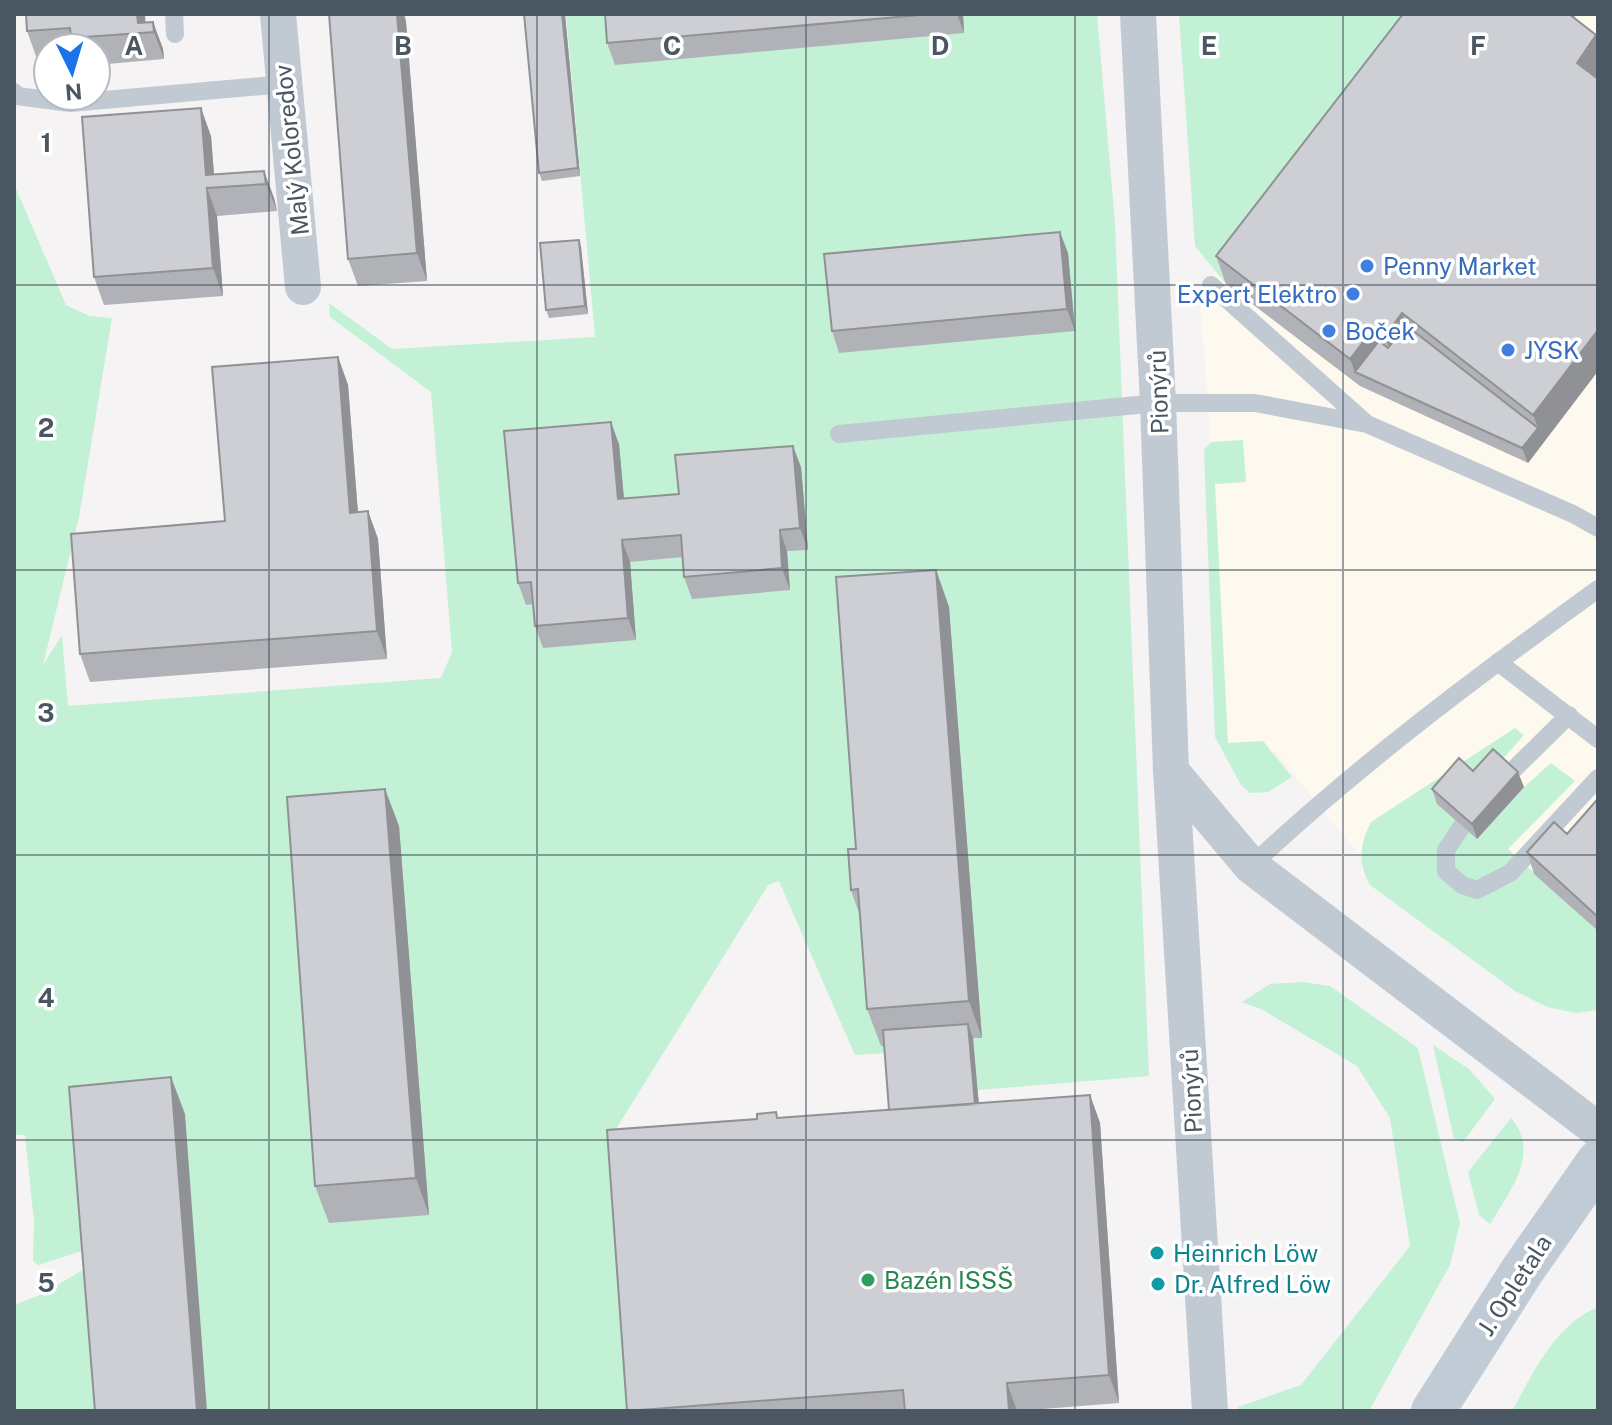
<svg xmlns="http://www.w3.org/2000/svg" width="1612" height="1425" font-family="'Public Sans',sans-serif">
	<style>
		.commercial { fill: #fdf9ef }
		.green { fill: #c3f1d5 }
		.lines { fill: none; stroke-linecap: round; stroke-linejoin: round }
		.lane { stroke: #c1cad2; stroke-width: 18 }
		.street { stroke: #c1cad2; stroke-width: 36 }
		.secondary { stroke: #c1cbd6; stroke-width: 44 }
		.wall { fill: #b0b2b7 }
		.shaded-wall { fill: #909195 }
		.building { fill: #cdcfd5; stroke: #909195; stroke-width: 2 }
		.grid { fill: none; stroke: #4a5661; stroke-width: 2; stroke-opacity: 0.55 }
		.shop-dot { fill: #3f7fe0; stroke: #fff; stroke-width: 3 }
		.culture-dot { fill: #0f9aa8; stroke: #fff; stroke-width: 3 }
		.leisure-dot { fill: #2e9e5b; stroke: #fff; stroke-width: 3 }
		.labels { text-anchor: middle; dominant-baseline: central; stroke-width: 7; stroke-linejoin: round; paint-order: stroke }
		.street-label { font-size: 24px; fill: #4a5661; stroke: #fff }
		.shop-label { font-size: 24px; fill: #366cbe; stroke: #fff; text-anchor: start }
		.culture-label { font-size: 24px; fill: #0d838f; stroke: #fff; text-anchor: start }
		.leisure-label { font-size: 24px; fill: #27864d; stroke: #fff; text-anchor: start }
		.grid-label { font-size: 26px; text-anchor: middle; font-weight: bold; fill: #4a5661; stroke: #fff; stroke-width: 7; stroke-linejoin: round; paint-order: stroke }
	</style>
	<rect width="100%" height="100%" fill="#f5f3f3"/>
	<path class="commercial" d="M1427,14H1598V1010L1576,1013L1547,1007L1515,991L1370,885L1362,873V858L1277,754L1228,743L1214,484L1199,292Z"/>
	<path class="green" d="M566,14H1097L1115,224L1149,1076L978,1090L973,1038L982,1037L949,607L889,1053L855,1055L779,881L768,885L616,1129L635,1411H207L184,1114L106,1411H14V1305L40,1295L88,1267L85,1250L38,1265L33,1261L34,1222L25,1135H14V184L66,305L89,316L112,318L79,517L43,665L62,635L68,706L441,678L452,652L431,392L330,317L329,303L392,349L595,337Z
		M1179,14H1435L1226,284L1195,246Z
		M1243,440L1246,482L1215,484L1228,743L1263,741L1292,777L1268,792L1250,793L1241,785L1215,737L1204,450L1211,442Z
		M1515,728L1524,735L1479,786L1524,787L1551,763L1575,781L1508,849L1598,931V1010L1576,1013L1547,1007L1515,991L1370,885C1357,864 1360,843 1371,822Z
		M1302,982L1330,986L1418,1048L1460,1223L1450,1265L1369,1411H1238V1407L1301,1385L1410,1246L1390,1118L1357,1066L1263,1010L1242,1002L1270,984Z
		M1433,1045L1469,1069L1495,1099L1463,1142L1454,1139Z
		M1511,1118C1541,1153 1510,1191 1490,1224L1479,1215L1468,1172Z
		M1598,1307V1411H1512C1534,1371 1555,1325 1598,1307Z"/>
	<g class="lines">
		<path class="lane" d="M174,14L175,34
			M14,92L17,96L70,103L284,84
			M1211,285L1367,424
			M839,434L1158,403H1255L1367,424L1573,514L1598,528
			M1498,662L1598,739
			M1509,774L1569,715
			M1462,826L1446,850V871L1462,885L1477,890L1510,873L1598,778
			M1251,866C1358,765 1478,676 1598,589"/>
		<path class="street" d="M278,14L303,287
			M1138,14L1158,403L1171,771L1251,866L1598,1130
			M1171,771L1210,1411"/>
		<path class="secondary" d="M1433,1411L1522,1271L1598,1162"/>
	</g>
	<path class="wall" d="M329,14H405L427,281L358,286L348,259Z
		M524,14H565L580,176L542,181L539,173Z
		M605,14H963L964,33L615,65L607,43Z
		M1403,14H1577L1574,18L1596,35L1598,41V74L1596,78L1598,79V371L1528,463L1360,386L1226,284L1216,256Z
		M153,22L163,49L164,59L96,65V48H48V58L37,59L27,31Z
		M211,136L214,175L264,171L274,198L277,211L217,216L223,296L104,305L94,277Z
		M581,247L588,314L549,318L546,310Z
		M1068,253L1075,331L839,353L832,331Z
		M338,357L348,385L358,512L368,511L378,539L387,659L90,682L80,654L225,521Z
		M619,444L624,499L679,494L801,467L808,550L787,551L790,590L692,599L684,577L683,557L630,562L636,640L543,648L535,626L533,604L526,605L518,583Z
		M936,570L949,607L982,1038H973L979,1103L1090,1095L1100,1123L1119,1403L1017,1411H627L757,1119L776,1112L778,1118L889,1110L884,1046H881L867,1009L860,916L851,890L856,849Z
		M1473,771L1524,787L1477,839L1437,804L1432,789Z
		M1598,803V931L1534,874L1527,852L1567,834Z
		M399,826L429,1215L329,1223L315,1186Z"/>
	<path class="shaded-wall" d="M137,14H145L146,32L138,23Z
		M397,14H403L406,21L427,281L417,253Z
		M562,14H565L580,176L578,168Z
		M957,14H963L964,33Z
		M153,22L163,49L164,59L154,32Z
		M1596,35L1598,41V74L1587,91L1577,63Z
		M201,108L211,136L215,187L206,175Z
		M264,171L274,198L277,211L266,184Z
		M207,188L217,216L223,296L213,268Z
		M1060,232L1068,253L1075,331L1067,309Z
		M579,240L581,247L588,314L585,306Z
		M1402,313L1412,341L1395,364L1385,336Z
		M1374,328L1384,356L1355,372L1350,359Z
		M1598,330V371L1528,463L1522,448L1538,428L1533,415Z
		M338,357L348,385L360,540L350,513Z
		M611,422L619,444L626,521L618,499Z
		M793,446L801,467L808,550L800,528Z
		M368,511L378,539L387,659L377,631Z
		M780,530L787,551L790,590L782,568Z
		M622,540L630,562L636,640L628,618Z
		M936,570L949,607L982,1038L969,1001Z
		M1518,772L1524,787L1477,839L1472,824Z
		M385,789L399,826L429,1215L416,1178Z
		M968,1024L973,1038L981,1132L976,1117Z
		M171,1077L185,1114L207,1411H197Z
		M1090,1095L1100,1123L1119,1403L1109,1375Z
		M1007,1383L1017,1411H1009Z"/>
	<path class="building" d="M26,14H137L138,23L153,22L154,32L71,38L70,28L27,31Z
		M329,14H397L417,253L348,259Z
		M524,14H562L578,168L539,173Z
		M605,14H931L607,43Z
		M1403,14H1569L1596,35L1577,63L1598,79V330L1533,415L1402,313L1385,336L1374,328L1350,359L1216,256Z
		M201,108L206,175L264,171L266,184L207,188L213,268L94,277L82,117Z
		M1060,232L1067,309L832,331L824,254Z
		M579,240L585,306L546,310L540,243Z
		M1407,326L1538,428L1522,448L1355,372L1379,341L1388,348Z
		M338,357L350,513L368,511L377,631L80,654L71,534L225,521L212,367Z
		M611,422L618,499L679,494L675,455L793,446L800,528L780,530L782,568L684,577L681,535L622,540L628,618L535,626L531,582L518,583L504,431Z
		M936,570L969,1001L867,1009L858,889L851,890L848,849H856L836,577Z
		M1493,749L1518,772L1472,824L1432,789L1459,758L1473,771Z
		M385,789L416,1178L315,1186L287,797Z
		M1596,801L1598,803V917L1527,852L1554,822L1567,834Z
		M968,1024L975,1104L889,1110L883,1030Z
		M171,1077L197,1411H95L69,1087Z
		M1090,1095L1109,1375L1007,1383L1009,1411H905L903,1390L627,1411L607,1130L757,1119V1114L776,1112L777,1118Z"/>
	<path class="grid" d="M269,14V1411M537,14V1411M806,14V1411M1075,14V1411M1343,14V1411M14,285H1598M14,570H1598M14,855H1598M14,1140H1598"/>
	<g class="shop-dot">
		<circle cx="1367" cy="266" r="8"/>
		<circle cx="1353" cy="294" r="8"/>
		<circle cx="1329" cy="331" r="8"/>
		<circle cx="1508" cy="350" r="8"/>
	</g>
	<g class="culture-dot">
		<circle cx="1157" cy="1253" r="8"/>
		<circle cx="1158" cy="1284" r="8"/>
	</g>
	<circle class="leisure-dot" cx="868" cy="1280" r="8"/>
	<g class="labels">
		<g class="street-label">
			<text transform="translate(291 150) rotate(-96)">Malý Koloredov</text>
			<text transform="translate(1158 392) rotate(-92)">Pionýrů</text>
			<text transform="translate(1191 1091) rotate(-93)">Pionýrů</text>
			<text transform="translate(1514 1285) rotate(-57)">J. Opletala</text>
		</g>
		<g class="shop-label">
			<text x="1383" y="266">Penny Market</text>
			<text x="1337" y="294" text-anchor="end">Expert Elektro</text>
			<text x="1345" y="331">Boček</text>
			<text x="1524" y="350">JYSK</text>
		</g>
		<g class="culture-label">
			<text x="1173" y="1253">Heinrich Löw</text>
			<text x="1174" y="1284">Dr. Alfred Löw</text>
		</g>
		<g class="leisure-label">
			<text x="884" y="1280">Bazén ISSŠ</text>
		</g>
	</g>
	<g class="grid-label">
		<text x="134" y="55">A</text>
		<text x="403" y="55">B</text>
		<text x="672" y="55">C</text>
		<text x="940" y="55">D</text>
		<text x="1209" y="55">E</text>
		<text x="1478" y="55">F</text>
		<text x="46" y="152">1</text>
		<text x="46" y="437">2</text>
		<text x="46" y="722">3</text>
		<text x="46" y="1007">4</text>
		<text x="46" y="1292">5</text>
	</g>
	<rect width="1612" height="1425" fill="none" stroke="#4a5661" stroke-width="32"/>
	<g transform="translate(72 72) rotate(175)"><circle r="38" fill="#ffffff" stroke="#b7bbc0" stroke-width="2"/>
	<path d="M0-6L14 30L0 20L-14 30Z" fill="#1a73e8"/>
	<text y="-12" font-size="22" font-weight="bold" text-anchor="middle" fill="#4a5661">N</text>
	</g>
</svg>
